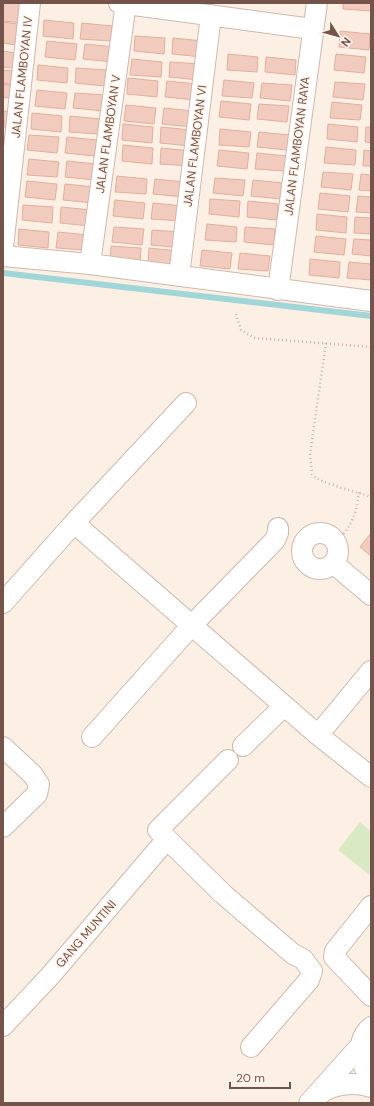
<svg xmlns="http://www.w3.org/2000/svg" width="374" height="1106" font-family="'DM Sans',sans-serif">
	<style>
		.green { fill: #d8e9c3 }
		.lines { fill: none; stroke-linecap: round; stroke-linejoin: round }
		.stream { stroke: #a0d6d7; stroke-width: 6 }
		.building { fill: #f1cbbd; stroke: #e3af9d }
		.minor-casing { stroke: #cfb8ae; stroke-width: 22 }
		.path { stroke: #d6aea0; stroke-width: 2.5; stroke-dasharray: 1 3; stroke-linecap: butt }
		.minor { stroke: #fff; stroke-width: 20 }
		.labels { text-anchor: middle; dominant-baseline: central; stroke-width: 3; stroke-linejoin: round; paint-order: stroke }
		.street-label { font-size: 12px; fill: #74544a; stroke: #fff4eb }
	</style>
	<rect width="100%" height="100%" fill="#fcf0e5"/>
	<path class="green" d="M360,822L371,831V876L338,850Z"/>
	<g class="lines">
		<path class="stream" d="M3,273L371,316"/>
	</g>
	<path class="building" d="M3,3H28L24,23L3,21Z
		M343,3H371V11L343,9Z
		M44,20L74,23L73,39L43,36Z
		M3,22L25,25L22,46L3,43Z
		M82,23L112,26L111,41L80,39Z
		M340,31L370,34L369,50L339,47Z
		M135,36L165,38L164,54L134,51Z
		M173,38L203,41L202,57L172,54Z
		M47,41L77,44L75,60L45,57Z
		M85,44L115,47L113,62L83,59Z
		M3,51L21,54L19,69L3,67Z
		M228,54L258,57L257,72L227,70Z
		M336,54L366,57L364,73L334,70Z
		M266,57L296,60L295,75L265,72Z
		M132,59L162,62L161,77L130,75Z
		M170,62L200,64L199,80L169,77Z
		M38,65L68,68L67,83L37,80Z
		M76,68L107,70L105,86L75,83Z
		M3,70L20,72L18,85L3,83Z
		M128,78L158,81L157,97L127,94Z
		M224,80L254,83L252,98L222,96Z
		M167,81L197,84L195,100L165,97Z
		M335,82L365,84L363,100L333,97Z
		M262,83L292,85L290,101L260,98Z
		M3,84L18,86L16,99L3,97Z
		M37,90L67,93L65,109L35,106Z
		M75,93L105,95L103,111L73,108Z
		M221,101L251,104L249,120L219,117Z
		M332,102L362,105L360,120L330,118Z
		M259,104L289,106L287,122L257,119Z
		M126,105L156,108L154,124L124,121Z
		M164,108L194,111L192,127L162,124Z
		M3,111L14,112L13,128L3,127Z
		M32,113L62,116L61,132L31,129Z
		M70,116L100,119L99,134L69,132Z
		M123,124L153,127L152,143L122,140Z
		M328,124L358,127L357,142L327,139Z
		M161,127L192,130L190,146L160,143Z
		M366,127H371V143L365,142Z
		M220,129L251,132L249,147L219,145Z
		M259,132L289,135L287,150L257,147Z
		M29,135L59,137L57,153L27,150Z
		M67,137L97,140L95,156L65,153Z
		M123,145L153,148L152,164L122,161Z
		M326,147L356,150L355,165L324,163Z
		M161,148L191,151L190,166L160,164Z
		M219,150L249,153L247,169L217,166Z
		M364,150L371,151V166H363Z
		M257,153L287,156L285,171L255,169Z
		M29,159L59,162L57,177L27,175Z
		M67,161L97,164L95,180L65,177Z
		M323,172L353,174L351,190L321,187Z
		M361,174L371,175V191L359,190Z
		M117,176L147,179L146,194L115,192Z
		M215,178L245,180L243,196L213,193Z
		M155,179L185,182L184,197L153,194Z
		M253,180L283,183L281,199L251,196Z
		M27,181L57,184L55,200L25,197Z
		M65,184L95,187L93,203L63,200Z
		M320,193L350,196L348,212L318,209Z
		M358,196L371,197V213L356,212Z
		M210,199L240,201L239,217L209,214Z
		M115,200L145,203L143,219L113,216Z
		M248,201L278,204L277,220L247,217Z
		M153,203L183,206L181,221L151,219Z
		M23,205L53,207L52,223L22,220Z
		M61,207L92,210L90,226L60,223Z
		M317,214L347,217L346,233L316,230Z
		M355,217L371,218V234L354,233Z
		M207,224L237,227L236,242L205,240Z
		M114,227L144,229L142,245L112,242Z
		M245,227L275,229L274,245L244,242Z
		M19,229L49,232L48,248L18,245Z
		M152,230L182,232L181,248L151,245Z
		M58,232L88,235L86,250L56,248Z
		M316,236L346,239L344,255L314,252Z
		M354,239L371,240V256L352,254Z
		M111,246L141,248L140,264L110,261Z
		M149,248L179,251L178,267L148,264Z
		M202,250L232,253L230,269L200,266Z
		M240,253L270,256L268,271L238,269Z
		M310,259L340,262L339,278L309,275Z
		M349,262L371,264V280L347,278Z
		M371,533V556L360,547Z"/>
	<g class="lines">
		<defs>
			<path id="minor" d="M119,3L312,29
				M3,247L30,3
				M3,256L90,264L371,301
				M90,264L126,3
				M179,276L211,15
				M278,290L317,3
				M74,523L318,735L371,777
				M302 551a18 18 0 1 1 36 0a18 18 0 1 1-36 0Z
				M333,563L371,595
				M3,603L74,523L186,403
				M318,735L371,671
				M92,737L192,625L275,540L278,533V528
				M243,746L284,706
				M3,747L33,775L39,784L37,794L3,827
				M228,760L158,830L223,894L293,954L303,959L312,971L309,980L251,1047
				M371,906L335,951L334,957L371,996
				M3,1026L50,976L167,839
				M371,1027C355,1041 360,1064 371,1079
				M320,1094C333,1083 355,1082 371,1087
				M309,1103L361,1045"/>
		</defs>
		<use href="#minor" class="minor-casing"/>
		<path class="path" d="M236,314L241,330L255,338L371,347
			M326,343L310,454L312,474C317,483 359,492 371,497
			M336,543C352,525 356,516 359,492"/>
		<use href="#minor" class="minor"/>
	</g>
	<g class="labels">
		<g class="street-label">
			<text transform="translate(22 77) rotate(-84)">JALAN FLAMBOYAN IV</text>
			<text transform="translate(108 134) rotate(-82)">JALAN FLAMBOYAN V</text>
			<text transform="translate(195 146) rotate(-83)">JALAN FLAMBOYAN VI</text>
			<text transform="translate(297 146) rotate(-83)">JALAN FLAMBOYAN RAYA</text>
			<text transform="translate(86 934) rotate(-49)">GANG MUNTINI</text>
		</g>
	</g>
	<rect width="374" height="1106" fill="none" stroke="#74544a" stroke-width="8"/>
	<g transform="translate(338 36) rotate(127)" stroke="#fff4eb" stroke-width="3" paint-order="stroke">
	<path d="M0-3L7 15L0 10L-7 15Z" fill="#74544a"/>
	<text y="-6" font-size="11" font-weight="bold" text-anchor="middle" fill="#74544a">N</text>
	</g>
	<path d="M230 1082v6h60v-6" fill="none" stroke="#74544a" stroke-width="2"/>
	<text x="236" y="1082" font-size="12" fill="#74544a" stroke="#fff4eb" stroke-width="3" paint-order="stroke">20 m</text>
</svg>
